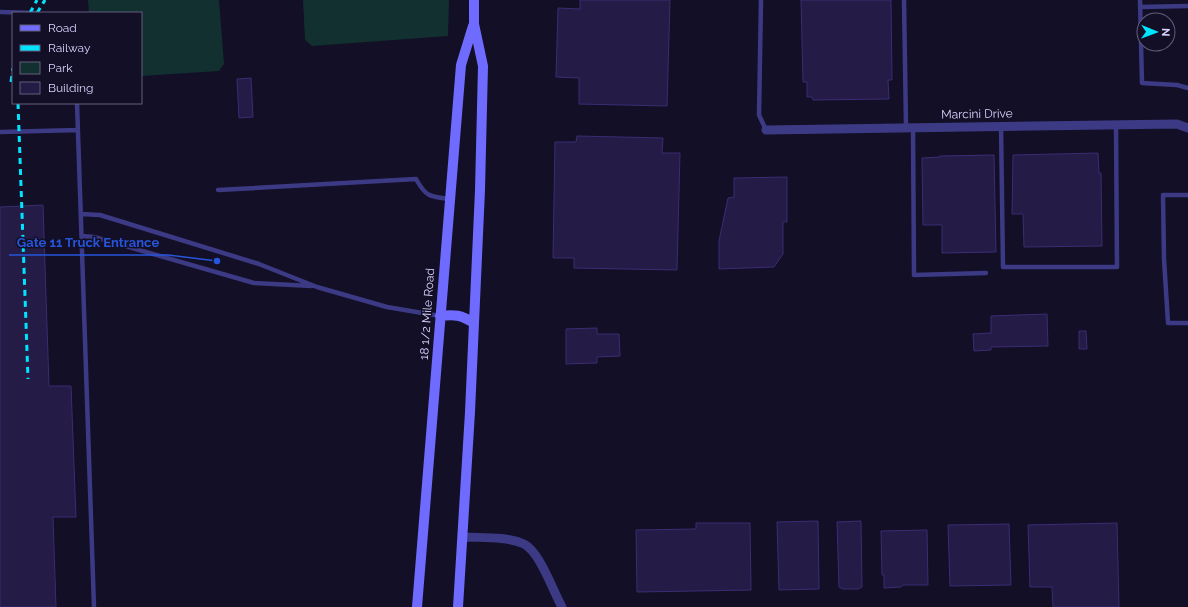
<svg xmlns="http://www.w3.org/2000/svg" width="1188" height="607" font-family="Raleway,sans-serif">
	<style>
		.green { fill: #12302f }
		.building { fill: #241b47; stroke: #3b2d73 }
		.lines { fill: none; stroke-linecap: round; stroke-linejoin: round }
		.lane { stroke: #3d3a85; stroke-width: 4.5 }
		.street { stroke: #3d3a85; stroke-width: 9 }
		.secondary { stroke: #6f6bff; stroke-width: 10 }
		.rail { stroke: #00e5ff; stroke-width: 3; stroke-dasharray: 6 5; stroke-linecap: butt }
		.labels { text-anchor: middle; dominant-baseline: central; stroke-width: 3; stroke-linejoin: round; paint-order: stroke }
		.street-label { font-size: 12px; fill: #d9d4ff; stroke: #130f26 }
		.leader { fill: none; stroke: #2655da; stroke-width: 1.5 }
		.callout-dot { fill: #2655da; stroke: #130f26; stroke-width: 1.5 }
		.callout-label { font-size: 13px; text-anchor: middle; font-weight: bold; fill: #2655da; stroke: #130f26; stroke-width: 3; stroke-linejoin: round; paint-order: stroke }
	</style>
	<rect width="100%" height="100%" fill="#130f26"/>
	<path class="green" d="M88,0H219L224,64L219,71L141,76V13H89Z
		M303,0H449L448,36L312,46L305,40Z"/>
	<path class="building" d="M580,0H670L667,106L579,104V78L556,77L558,8L580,9Z
		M801,0H891L892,80H888L889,99L813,100L812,97H807V82H803Z
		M251,78L253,117L239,118L237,79Z
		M577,136L663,138L662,153H680L677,270L574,268V258H553L555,142H576Z
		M1098,153L1099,173H1101L1102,246L1024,247L1023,214H1012L1013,155Z
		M994,155L996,252L942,253V225H923L922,158L940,157V156Z
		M787,177V222H783V254L774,267L719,269V241L728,198L734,197V178Z
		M43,205L49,386H71L76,517H53L56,607H0V207Z
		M1047,314L1048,346L991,347V350L974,351L973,334L991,333V316Z
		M597,328V334H619L620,356L597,357V363L566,364V329Z
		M1079,331H1086L1087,349H1079Z
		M818,521L819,589L779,590L777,522Z
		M861,521L862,587L858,589H843L839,587L837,522Z
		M696,523H750L751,590L637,592L636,530L696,529Z
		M1117,523L1119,607H1053L1052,587H1030L1028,525Z
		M1009,524L1011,585L950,586L948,525Z
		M927,530L928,585H903L901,587L884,588V575H882L881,531Z"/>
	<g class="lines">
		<path class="lane" d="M761,0L759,115L766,130
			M904,0L906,127
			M1140,0L1142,83L1177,85L1188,88
			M1140,7L1188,6
			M0,12L36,13
			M77,103L94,607
			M1001,126L1003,267H1117L1116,125
			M913,127L914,275L986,273
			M0,132L78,130
			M218,190L416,179C426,197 430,197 450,199
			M1188,195H1163L1164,259L1168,323H1188
			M81,214L100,215L259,264L317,287L387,307L440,316
			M82,236L94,237L254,283L312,286"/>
		<path class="street" d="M766,130L1177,124L1188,128
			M463,537C482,538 506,536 524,544C540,552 553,591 562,607"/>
		<path class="secondary" d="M440,316C455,314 461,315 474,323
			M417,607L461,65L473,26
			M458,607L470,412L480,190L483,66L474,24V0"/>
		<path class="rail" d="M30,13L37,0
			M37,13L45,0
			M11,82L13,68
			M18,103L28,379"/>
	</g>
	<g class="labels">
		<g class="street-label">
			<text transform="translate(977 114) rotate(-1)">Marcini Drive</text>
			<text transform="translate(427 314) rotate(-86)">18 1/2 Mile Road</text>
		</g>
	</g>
	<path class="leader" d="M217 261L168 255H9"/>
	<circle class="callout-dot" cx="217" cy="261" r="4"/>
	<g class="callout-label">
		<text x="88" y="247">Gate 11 Truck Entrance</text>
	</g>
	<rect x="12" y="12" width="130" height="92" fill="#130f26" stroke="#625e7d"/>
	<rect x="20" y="25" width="20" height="6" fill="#6f6bff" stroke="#625e7d"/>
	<text x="48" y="32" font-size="12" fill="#d9d4ff">Road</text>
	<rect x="20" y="45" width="20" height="6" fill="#00e5ff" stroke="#625e7d"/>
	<text x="48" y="52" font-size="12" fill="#d9d4ff">Railway</text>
	<rect x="20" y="62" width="20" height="12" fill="#12302f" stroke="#625e7d"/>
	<text x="48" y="72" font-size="12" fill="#d9d4ff">Park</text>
	<rect x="20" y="82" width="20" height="12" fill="#241b47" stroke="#625e7d"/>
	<text x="48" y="92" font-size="12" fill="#d9d4ff">Building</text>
	<g transform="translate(1156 32) rotate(91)"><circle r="19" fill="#130f26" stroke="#625e7d"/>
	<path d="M0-3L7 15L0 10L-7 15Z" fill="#00e5ff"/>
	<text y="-6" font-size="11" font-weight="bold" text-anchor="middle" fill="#d9d4ff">N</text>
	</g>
</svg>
